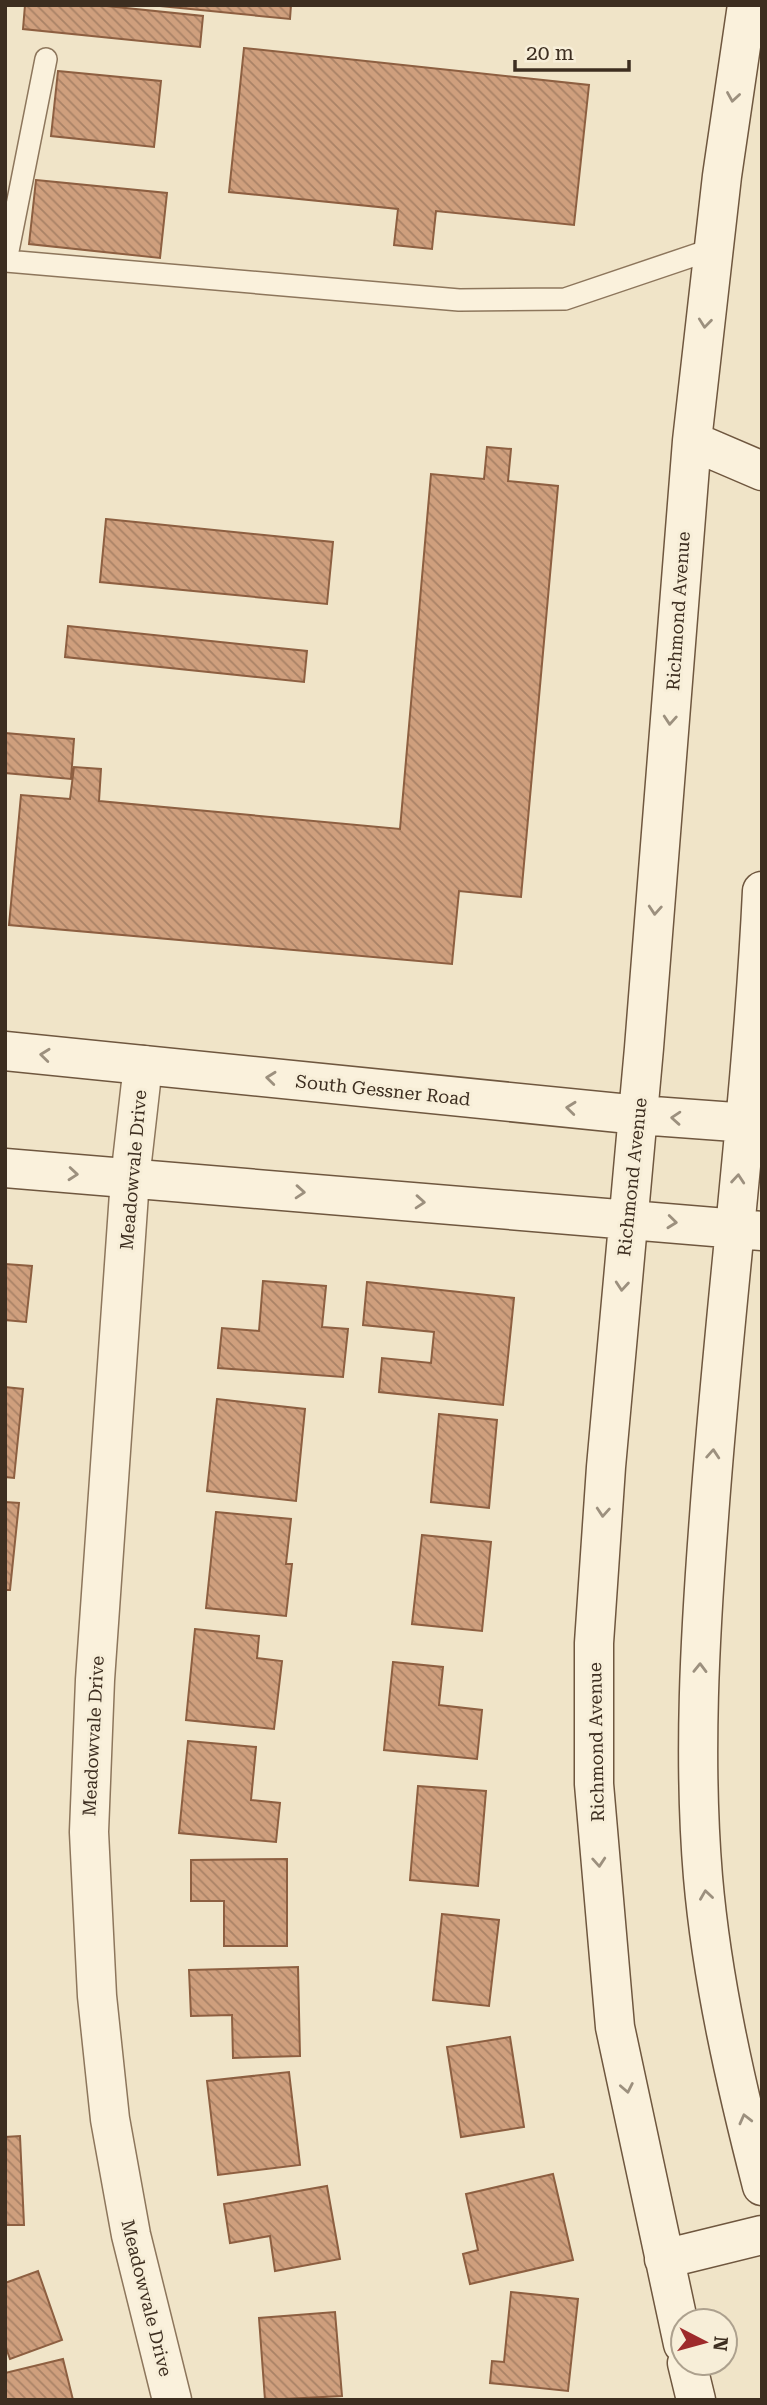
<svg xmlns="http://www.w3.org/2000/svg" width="767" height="2405" font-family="'Roboto Serif',serif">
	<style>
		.building { fill: url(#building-back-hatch); stroke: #8d5f41; stroke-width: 2 }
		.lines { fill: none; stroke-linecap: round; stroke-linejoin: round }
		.lane-casing { stroke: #8d765c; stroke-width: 24 }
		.street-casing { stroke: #8d765c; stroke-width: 41 }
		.secondary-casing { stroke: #6f573f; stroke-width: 41 }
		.lane { stroke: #faf1dc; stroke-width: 21 }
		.street { stroke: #faf1dc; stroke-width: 38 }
		.secondary { stroke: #faf1dc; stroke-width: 38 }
		.oneway { stroke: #9c907e }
		.labels { text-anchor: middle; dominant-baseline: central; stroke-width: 6; stroke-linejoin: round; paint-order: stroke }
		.street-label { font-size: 18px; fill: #3d2e20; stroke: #f7eed8 }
	</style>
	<defs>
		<pattern id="building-back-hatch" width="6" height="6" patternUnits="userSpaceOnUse" patternTransform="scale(1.75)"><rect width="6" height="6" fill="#cf9f7d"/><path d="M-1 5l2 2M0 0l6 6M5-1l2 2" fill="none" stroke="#a98266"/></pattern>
	</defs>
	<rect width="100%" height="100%" fill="#f0e4c8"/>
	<path class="building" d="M25,5H97L203,16L200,47L23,29Z
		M150,5H291L290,19Z
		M244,48L589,85L574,225L436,211L432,249L394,245L398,209L229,192Z
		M58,71L161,81L154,147L51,136Z
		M36,180L167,193L160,258L29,244Z
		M487,447L511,449L508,481L558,486L521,897L459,891L452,964L9,925L21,795L70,799L74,767L101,769L99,801L400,829L431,474L484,479Z
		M106,519L333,542L327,604L100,582Z
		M68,626L307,651L304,682L65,657Z
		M5,733L74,739L71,779L5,773Z
		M5,1264L32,1266L26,1322L5,1320Z
		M263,1281L326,1286L322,1327L348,1329L343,1377L218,1368L222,1328L259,1331Z
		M367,1282L514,1298L503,1405L379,1392L382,1358L431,1363L434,1332L363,1325Z
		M5,1387L23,1389L14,1478L5,1477Z
		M217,1399L305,1409L296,1501L207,1491Z
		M439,1414L497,1420L489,1508L431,1502Z
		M5,1502L19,1503L10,1590H5Z
		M216,1512L291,1519L286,1564H292L286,1616L206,1608Z
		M422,1535L491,1542L482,1631L412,1624Z
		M195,1629L259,1636L257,1658L282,1661L274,1729L186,1720Z
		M393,1662L443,1667L439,1705L482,1710L477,1759L384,1750Z
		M188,1741L256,1747L251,1800L280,1803L276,1842L179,1833Z
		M418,1786L486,1791L478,1886L410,1880Z
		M287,1859V1946H224V1901H191V1860Z
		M442,1914L499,1920L489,2006L433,2000Z
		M298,1967L300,2056L233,2058L232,2015L191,2016L189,1970Z
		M510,2037L524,2127L461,2137L447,2047Z
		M289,2072L300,2165L218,2175L207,2081Z
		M20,2136L24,2225H5V2137Z
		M553,2174L573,2260L470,2284L463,2254L478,2250L466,2194Z
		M327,2186L340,2259L275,2271L270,2236L230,2243L224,2204Z
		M38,2271L62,2340L10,2359L5,2345V2283Z
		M511,2292L578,2299L568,2391L490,2383L492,2361L504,2362Z
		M335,2312L342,2396L265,2400L259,2318Z
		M63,2359L73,2400H5V2373Z"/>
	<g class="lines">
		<defs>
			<path id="lane" d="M46,59L6,261L459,300L565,299L713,249"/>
			<path id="street" d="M143,1065L130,1179L95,1680L89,1832L97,1996L110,2119L131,2235L172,2400"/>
			<path id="secondary" d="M692,441L762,471
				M762,891C752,1100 724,1308 709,1517C700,1636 693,1758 703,1877C712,1981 736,2085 762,2186
				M5,1051L639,1115L762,1124
				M5,1168L762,1231
				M664,2259L762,2235
				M683,2344L615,2027L594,1784V1643L606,1467L644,1048L692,441L722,176L747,5
				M687,2363L696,2400"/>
		</defs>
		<use href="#lane" class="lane-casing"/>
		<use href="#street" class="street-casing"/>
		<use href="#secondary" class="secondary-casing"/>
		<use href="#lane" class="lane"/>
		<use href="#street" class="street"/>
		<use href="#secondary" class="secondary"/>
	</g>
	<defs><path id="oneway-chevron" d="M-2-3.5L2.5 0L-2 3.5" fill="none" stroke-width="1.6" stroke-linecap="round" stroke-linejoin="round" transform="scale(1.75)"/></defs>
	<g class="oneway">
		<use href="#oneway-chevron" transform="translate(733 97) rotate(99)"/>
		<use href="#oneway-chevron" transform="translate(705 323) rotate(96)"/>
		<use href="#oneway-chevron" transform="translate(670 720) rotate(94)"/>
		<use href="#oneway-chevron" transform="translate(655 910) rotate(94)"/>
		<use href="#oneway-chevron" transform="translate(45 1055) rotate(-174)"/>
		<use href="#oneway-chevron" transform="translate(271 1078) rotate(-174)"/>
		<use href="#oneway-chevron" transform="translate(571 1108) rotate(-174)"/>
		<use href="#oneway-chevron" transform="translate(676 1118) rotate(-176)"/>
		<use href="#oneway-chevron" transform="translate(73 1174) rotate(5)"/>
		<use href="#oneway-chevron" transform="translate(738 1179) rotate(-85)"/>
		<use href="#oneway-chevron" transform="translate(300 1192) rotate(4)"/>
		<use href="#oneway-chevron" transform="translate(420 1202) rotate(4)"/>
		<use href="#oneway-chevron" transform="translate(672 1222) rotate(6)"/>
		<use href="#oneway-chevron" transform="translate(622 1286) rotate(95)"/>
		<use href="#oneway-chevron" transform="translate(713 1454) rotate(-86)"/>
		<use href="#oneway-chevron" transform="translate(603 1512) rotate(94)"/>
		<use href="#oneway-chevron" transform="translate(700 1668) rotate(-89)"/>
		<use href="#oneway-chevron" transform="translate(599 1862) rotate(86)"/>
		<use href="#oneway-chevron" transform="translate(706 1895) rotate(-98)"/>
		<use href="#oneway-chevron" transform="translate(627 2088) rotate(79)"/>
		<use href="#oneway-chevron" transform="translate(745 2119) rotate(-104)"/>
	</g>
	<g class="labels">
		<g class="street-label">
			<text transform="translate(678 611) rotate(-86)">Richmond Avenue</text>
			<text transform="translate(383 1090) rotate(6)">South Gessner Road</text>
			<text transform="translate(133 1170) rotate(-85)">Meadowvale Drive</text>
			<text transform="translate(632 1177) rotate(-84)">Richmond Avenue</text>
			<text transform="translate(93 1736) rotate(-87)">Meadowvale Drive</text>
			<text transform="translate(596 1742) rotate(-91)">Richmond Avenue</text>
			<text transform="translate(147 2298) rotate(76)">Meadowvale Drive</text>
		</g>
	</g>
	<rect width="767" height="2405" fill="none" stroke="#3d2e20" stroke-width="14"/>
	<g transform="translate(704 2342) rotate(96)"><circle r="33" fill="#f7eed8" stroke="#ada18e" stroke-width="2"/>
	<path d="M0-5L12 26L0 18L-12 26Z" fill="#9e2a2b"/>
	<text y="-10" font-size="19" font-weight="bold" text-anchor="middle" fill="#3d2e20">N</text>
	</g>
	<path d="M515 60v10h114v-10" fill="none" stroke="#3d2e20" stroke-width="3.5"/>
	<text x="526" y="60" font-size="21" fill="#3d2e20" stroke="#f7eed8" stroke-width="5" paint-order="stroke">20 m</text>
</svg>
